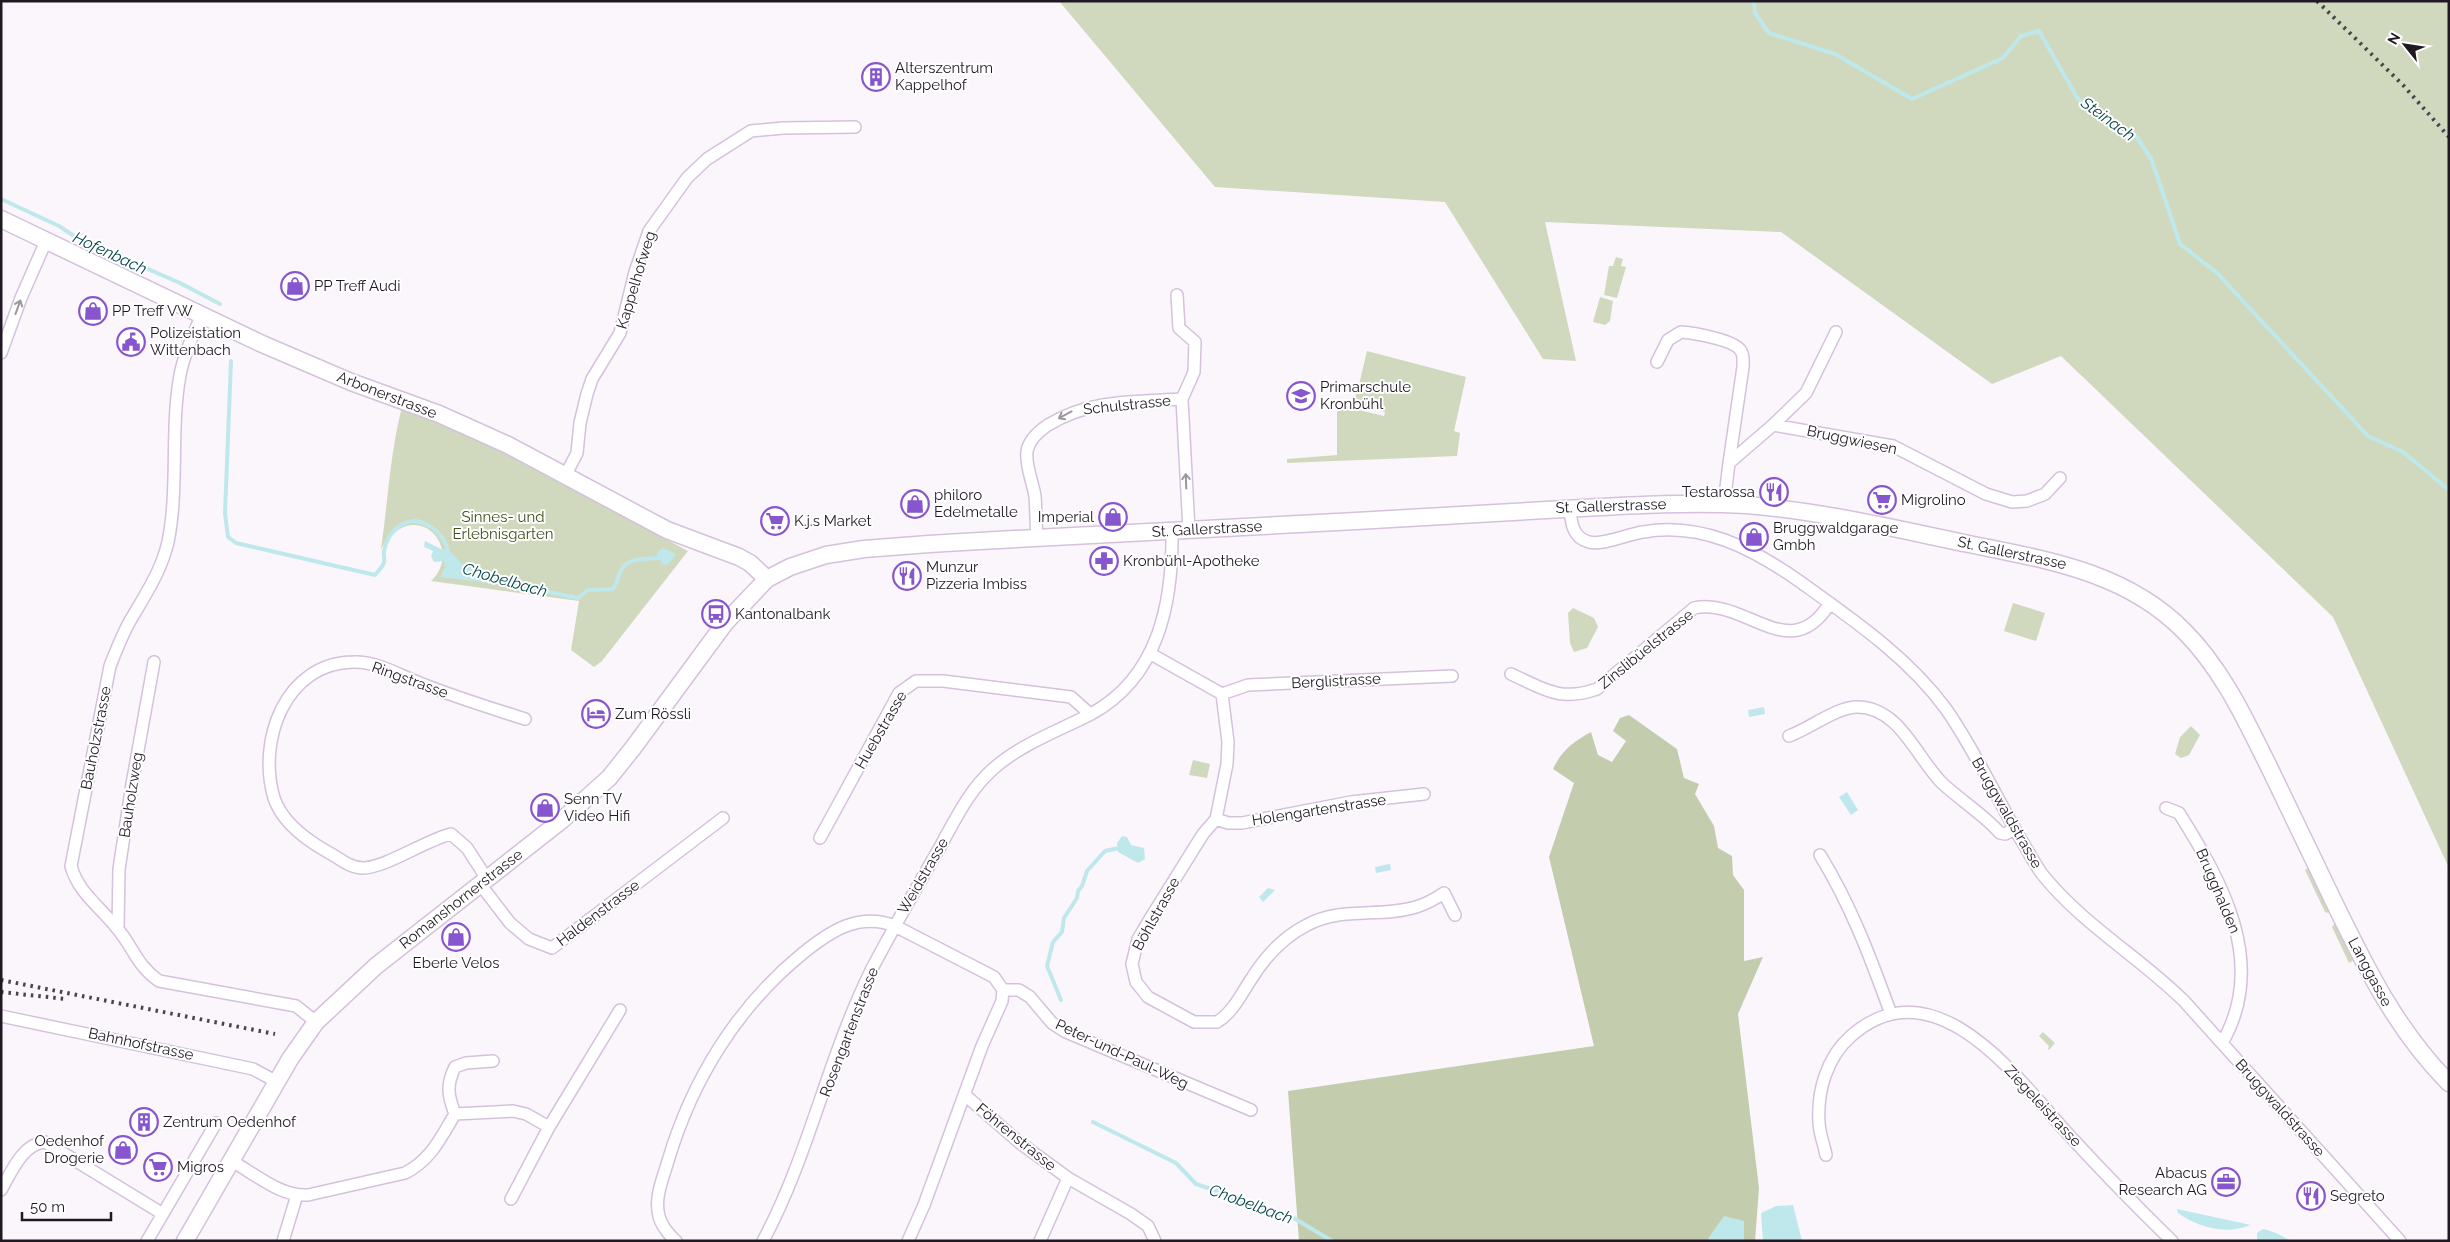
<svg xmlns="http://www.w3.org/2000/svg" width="2450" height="1242" font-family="Raleway,sans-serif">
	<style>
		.green { fill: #d0d9be }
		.forest { fill: #c3cdae }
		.water { fill: #bee8eb }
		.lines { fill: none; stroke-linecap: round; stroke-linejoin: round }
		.stream { stroke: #bee8eb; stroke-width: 4 }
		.minor-casing { stroke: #d5c1dc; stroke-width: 14 }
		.secondary-casing { stroke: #d5c1dc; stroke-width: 19 }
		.minor { stroke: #fff; stroke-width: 11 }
		.secondary { stroke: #fff; stroke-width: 16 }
		.rail { stroke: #49434c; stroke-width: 4; stroke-dasharray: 2.5 5; stroke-linecap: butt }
		.oneway { stroke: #9b989c }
		.labels { text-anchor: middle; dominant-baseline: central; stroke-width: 4; stroke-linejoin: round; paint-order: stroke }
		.poi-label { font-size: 15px; fill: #201923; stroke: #fff; text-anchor: start }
		.street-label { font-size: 15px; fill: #201923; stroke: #fff }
		.park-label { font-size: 15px; fill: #424f1e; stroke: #fff }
		.water-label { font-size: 16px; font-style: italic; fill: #06464b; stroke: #fff }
	</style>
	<rect width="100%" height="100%" fill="#fbf6fc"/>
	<path class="green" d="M1059,1H2449V868L2333,617L2061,356L1992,384L1781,232L1545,222L1576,361L1543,359L1445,202L1215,187Z
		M1616,257L1623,259L1621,266L1626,267L1617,298L1604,295L1609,266H1613Z
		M1600,297L1613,301L1610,321L1605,325L1593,322Z
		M1367,351L1466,377L1454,431L1460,433L1457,456L1287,463V459L1337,455V412L1342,406L1384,416L1385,412L1351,403L1357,393Z
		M402,407L455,427L688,551L602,661L594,667L571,650L579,601L431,581C466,548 414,493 381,549C388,501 390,453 402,407Z
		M2013,603L2045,613L2036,641L2004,631Z
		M1573,608L1594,618L1598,627L1587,648L1574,652L1570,643L1568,613Z
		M2191,726L2200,735L2189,755L2181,758L2175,754L2180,737Z
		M1193,760L1210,764L1207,778L1189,775Z
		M2308,868L2329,910L2328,913L2325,912L2305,870Z
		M2335,923L2354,960L2349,963L2332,927Z
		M2043,1032L2055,1043L2049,1050L2048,1049L2049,1046L2039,1036Z"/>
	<path class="forest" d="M1629,715L1677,749L1684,778L1699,784L1695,794L1714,826L1718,848L1732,856L1733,875L1744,890V961L1763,957L1738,1014L1759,1188L1755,1241H1299L1288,1091L1594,1046L1549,857L1574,783L1553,769C1562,750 1573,742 1591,732L1598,755L1612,762L1626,741L1613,731L1620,718Z"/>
	<path class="water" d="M425,541L441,549H448L462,564L498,573L523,587L440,577L445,568L444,561L434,562L431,556L433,551L424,547Z
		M663,548L676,554L668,565L662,564L657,553Z
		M1764,707L1765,714L1749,717L1748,710Z
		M1847,792L1858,810L1851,815L1839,797Z
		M1122,836L1127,837L1131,845L1144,848L1145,859L1138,863L1118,852L1117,843Z
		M1390,864L1391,870L1376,873L1375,867Z
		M1268,888L1275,890L1263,902L1259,897Z
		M1793,1205L1802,1241H1763L1761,1213L1776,1206Z
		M2177,1209L2251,1225C2225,1235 2200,1228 2178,1213Z
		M1724,1216L1744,1221V1241H1708L1709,1237Z
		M2263,1229C2271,1230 2285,1237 2290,1241H2257V1233Z"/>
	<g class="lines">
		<path class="stream" d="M1754,1L1755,13L1769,33L1835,54L1912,99L2003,58L2021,36L2039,31L2078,99L2135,135L2151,158L2180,244L2217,273L2368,436L2403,452L2449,490
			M1,199L59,226L77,238L180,283L220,304
			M231,361L225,513L228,537L236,543L375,575C378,571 383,567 384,562C385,559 383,555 384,551C387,532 407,514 426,524C438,530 446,541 449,554
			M520,586L578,598L588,590L613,589C618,582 618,574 623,567C631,556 652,560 664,557
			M1061,1000L1047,966L1053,942L1062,932L1064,918L1077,898L1078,891L1082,886L1087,871L1105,851L1119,848
			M1093,1122L1176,1163L1196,1184L1220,1192L1236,1201L1292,1217L1332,1241"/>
		<defs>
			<path id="minor" d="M1177,295L1179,328L1195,342L1194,372L1182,399L1189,530
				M202,315C193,334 184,354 180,375C170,430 179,488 168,542C161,572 145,595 130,621C122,635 116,651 110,666L71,866C78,892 99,906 116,927C133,946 136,965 159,981L296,1006L316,1022
				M1,353L21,298L46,241
				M1657,362L1668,340L1681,332C1694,333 1735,340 1741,351C1744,356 1743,362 1743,367L1729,463
				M1773,425L1806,393L1836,332
				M565,476L577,453L580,423L587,394L592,379L620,333L635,272L649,231L687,178L707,159L751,131L783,128L855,127
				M1724,504L1729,463L1773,425L1893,446L1986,494L2012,502L2027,501L2045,494L2060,478
				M1570,509C1571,523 1573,538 1589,542C1602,546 1628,534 1643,532C1702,522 1752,548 1799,581C1852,619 1908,657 1946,709C1974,749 1995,795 2020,838C2027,849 2034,863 2042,874C2082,924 2138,956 2184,1001L2400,1241
				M1037,539C1036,525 1036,510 1035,496C1033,483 1025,465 1027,451C1029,440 1039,431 1048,425C1090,399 1134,402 1182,399
				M1151,654L1222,694L1228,742L1227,764L1216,819L1203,834L1150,919L1138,939L1132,964L1136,982L1148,997L1194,1022H1217C1233,1012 1240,996 1250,981C1264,958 1283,937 1307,925C1342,906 1380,918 1416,907C1426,904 1435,899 1444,893L1455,915
				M1511,674C1544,689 1560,702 1597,689L1694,608C1746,597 1790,668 1830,603
				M1222,694L1248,685L1452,676
				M1789,736C1809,729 1835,708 1856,707C1899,706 1916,757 1942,783C1960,800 1983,814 2000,833L2005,834L2015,829
				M2166,808L2179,813C2223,883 2268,964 2222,1043
				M1216,819L1228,823H1242L1351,802L1424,794
				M820,838L899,693L916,681H943L1071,697L1090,714
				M1820,855C1851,905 1871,959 1891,1014
				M487,879L467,848L451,834C426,840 385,868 363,868C349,868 338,857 326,851C305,839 282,822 274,798C257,741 285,663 353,662C378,661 402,677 425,685C458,698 491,708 525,719
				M480,884L510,923L529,939L552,948L723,818
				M118,928L119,869L132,784L154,662
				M1003,990H1019L1030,997L1052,1023L1066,1032L1251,1110
				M1,1016L239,1066L253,1069L277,1082
				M965,1095L1020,1143L1068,1178L1131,1214L1148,1226L1155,1241
				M455,1114C448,1096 446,1085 455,1067L466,1063L493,1061
				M1826,1155C1824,1144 1819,1133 1819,1122C1817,1091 1827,1057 1851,1036C1935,962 2018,1079 2069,1135C2102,1171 2137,1207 2172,1241
				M230,1160C254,1173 280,1197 308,1195L405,1173C431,1160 441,1137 455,1114L513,1111L526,1114L549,1127
				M1,1190C11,1173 22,1144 45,1142L163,1214
				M511,1199L549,1127L620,1010
				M147,1241L216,1123
				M283,1241L297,1195
				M676,1241C669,1235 661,1225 659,1216C654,1198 663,1178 668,1161C692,1080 737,1007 802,954C830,931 859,912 895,926C885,945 874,963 865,983C826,1067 807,1159 763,1241
				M908,1241L924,1205L982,1046L1002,1001L1003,990L994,977L895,926C910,899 925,873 940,847C955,820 969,790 993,769C1021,744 1058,731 1091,714C1159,677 1173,602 1172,531
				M1040,1241L1068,1178"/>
			<path id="secondary" d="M1,219L260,343L351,382L439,414L508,445L667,530L739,557L750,563L767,579
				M185,1241L290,1059L316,1022L376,966L562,820L609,778L633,748L725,623L767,579L790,567L826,555L864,549L929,544C1071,535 1213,528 1356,521C1431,517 1507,512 1582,508C1636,505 1691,502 1746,505C1821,511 1896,529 1969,544C2047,560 2126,572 2184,631C2223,670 2246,721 2270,769C2291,813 2312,856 2333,900C2365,966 2397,1031 2449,1083"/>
		</defs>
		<use href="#minor" class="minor-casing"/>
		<use href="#secondary" class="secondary-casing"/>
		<use href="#minor" class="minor"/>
		<use href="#secondary" class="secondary"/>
		<path class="rail" d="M2317,1L2403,85L2449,137
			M1,980L275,1034
			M1,992L66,999"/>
	</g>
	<defs><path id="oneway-shaft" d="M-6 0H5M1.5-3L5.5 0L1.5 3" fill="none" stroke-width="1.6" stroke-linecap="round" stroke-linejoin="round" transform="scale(1.25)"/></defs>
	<g class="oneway">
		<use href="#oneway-shaft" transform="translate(18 307) rotate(-70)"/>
		<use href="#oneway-shaft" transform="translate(1065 415) rotate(152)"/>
		<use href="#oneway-shaft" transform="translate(1186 481) rotate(-92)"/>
	</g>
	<defs>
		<symbol id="building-ring" viewBox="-11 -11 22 22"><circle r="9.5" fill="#fff" stroke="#8755cd" stroke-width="1.5"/><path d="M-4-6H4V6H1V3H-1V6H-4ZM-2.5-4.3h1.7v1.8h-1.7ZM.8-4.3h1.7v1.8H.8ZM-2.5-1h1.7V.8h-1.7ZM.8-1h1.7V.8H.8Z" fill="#8755cd"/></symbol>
		<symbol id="shop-ring" viewBox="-11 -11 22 22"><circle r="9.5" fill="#fff" stroke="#8755cd" stroke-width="1.5"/><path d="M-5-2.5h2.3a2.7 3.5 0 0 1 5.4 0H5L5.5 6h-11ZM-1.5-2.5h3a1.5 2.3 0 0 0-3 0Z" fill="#8755cd"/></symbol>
		<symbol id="civic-ring" viewBox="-11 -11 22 22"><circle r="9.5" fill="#fff" stroke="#8755cd" stroke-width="1.5"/><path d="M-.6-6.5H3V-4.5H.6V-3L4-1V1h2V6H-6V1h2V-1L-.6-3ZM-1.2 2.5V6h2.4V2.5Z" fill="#8755cd"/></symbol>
		<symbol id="school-ring" viewBox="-11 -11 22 22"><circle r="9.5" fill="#fff" stroke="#8755cd" stroke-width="1.5"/><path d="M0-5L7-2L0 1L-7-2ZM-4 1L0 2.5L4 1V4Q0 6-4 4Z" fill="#8755cd"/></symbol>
		<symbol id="restaurant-ring" viewBox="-11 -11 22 22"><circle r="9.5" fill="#fff" stroke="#8755cd" stroke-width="1.5"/><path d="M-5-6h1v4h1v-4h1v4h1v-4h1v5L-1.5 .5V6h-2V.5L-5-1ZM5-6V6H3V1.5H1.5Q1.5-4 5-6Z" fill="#8755cd"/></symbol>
		<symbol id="supermarket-ring" viewBox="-11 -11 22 22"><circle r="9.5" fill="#fff" stroke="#8755cd" stroke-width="1.5"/><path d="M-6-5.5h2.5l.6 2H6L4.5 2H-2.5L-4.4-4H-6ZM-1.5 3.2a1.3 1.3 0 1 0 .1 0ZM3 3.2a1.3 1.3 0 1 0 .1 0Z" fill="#8755cd"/></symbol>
		<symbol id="pharmacy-ring" viewBox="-11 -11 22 22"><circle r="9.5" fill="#fff" stroke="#8755cd" stroke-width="1.5"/><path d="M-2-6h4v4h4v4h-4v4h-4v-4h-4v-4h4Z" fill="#8755cd"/></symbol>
		<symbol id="bus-ring" viewBox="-11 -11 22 22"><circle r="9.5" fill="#fff" stroke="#8755cd" stroke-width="1.5"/><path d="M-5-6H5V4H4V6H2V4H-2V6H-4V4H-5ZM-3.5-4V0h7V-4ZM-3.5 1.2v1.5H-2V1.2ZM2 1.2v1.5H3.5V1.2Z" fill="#8755cd"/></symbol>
		<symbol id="hotel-ring" viewBox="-11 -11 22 22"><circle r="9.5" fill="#fff" stroke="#8755cd" stroke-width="1.5"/><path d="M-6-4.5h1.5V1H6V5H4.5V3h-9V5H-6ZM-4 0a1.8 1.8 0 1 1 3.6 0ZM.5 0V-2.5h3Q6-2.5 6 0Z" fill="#8755cd"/></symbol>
		<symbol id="office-ring" viewBox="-11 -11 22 22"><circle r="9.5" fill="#fff" stroke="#8755cd" stroke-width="1.5"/><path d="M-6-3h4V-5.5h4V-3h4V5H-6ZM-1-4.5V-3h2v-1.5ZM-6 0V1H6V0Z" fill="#8755cd"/></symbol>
	</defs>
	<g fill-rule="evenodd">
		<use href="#building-ring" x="860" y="61" width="32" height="32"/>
		<use href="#shop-ring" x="279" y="270" width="32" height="32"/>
		<use href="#shop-ring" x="77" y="295" width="32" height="32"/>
		<use href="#civic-ring" x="115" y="326" width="32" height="32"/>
		<use href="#school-ring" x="1285" y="380" width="32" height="32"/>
		<use href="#restaurant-ring" x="1758" y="476" width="32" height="32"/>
		<use href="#supermarket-ring" x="1866" y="484" width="32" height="32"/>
		<use href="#shop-ring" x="899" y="488" width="32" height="32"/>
		<use href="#shop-ring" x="1097" y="501" width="32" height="32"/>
		<use href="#supermarket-ring" x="759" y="505" width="32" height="32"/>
		<use href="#shop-ring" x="1738" y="521" width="32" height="32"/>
		<use href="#pharmacy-ring" x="1088" y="545" width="32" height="32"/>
		<use href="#restaurant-ring" x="891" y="560" width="32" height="32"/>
		<use href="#bus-ring" x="700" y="598" width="32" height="32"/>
		<use href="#hotel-ring" x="580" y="698" width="32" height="32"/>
		<use href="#shop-ring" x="529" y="792" width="32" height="32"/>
		<use href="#shop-ring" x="440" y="921" width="32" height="32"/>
		<use href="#building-ring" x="128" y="1106" width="32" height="32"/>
		<use href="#shop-ring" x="107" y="1134" width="32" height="32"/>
		<use href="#supermarket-ring" x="142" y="1151" width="32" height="32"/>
		<use href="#office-ring" x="2210" y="1166" width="32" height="32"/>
		<use href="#restaurant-ring" x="2295" y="1180" width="32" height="32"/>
	</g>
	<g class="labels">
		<g class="poi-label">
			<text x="895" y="68">Alterszentrum<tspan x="895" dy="17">Kappelhof</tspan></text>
			<text x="314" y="286">PP Treff Audi</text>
			<text x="112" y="311">PP Treff VW</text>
			<text x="150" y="333">Polizeistation<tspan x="150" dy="17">Wittenbach</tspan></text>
			<text x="1320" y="387">Primarschule<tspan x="1320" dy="17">Kronbühl</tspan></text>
			<text x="1755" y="492" text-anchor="end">Testarossa</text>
			<text x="934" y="495">philoro<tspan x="934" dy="17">Edelmetalle</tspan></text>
			<text x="1901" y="500">Migrolino</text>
			<text x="1094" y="517" text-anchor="end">Imperial</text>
			<text x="794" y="521">K.j.s Market</text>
			<text x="1773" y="528">Bruggwaldgarage<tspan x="1773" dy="17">Gmbh</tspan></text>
			<text x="1123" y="561">Kronbühl-Apotheke</text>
			<text x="926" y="567">Munzur<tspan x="926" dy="17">Pizzeria Imbiss</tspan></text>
			<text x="735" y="614">Kantonalbank</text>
			<text x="615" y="714">Zum Rössli</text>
			<text x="564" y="799">Senn TV<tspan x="564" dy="17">Video Hifi</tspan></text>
			<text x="456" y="963" text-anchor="middle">Eberle Velos</text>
			<text x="163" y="1122">Zentrum Oedenhof</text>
			<text x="104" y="1141" text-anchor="end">Oedenhof<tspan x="104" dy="17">Drogerie</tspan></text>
			<text x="177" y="1167">Migros</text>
			<text x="2207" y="1173" text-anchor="end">Abacus<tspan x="2207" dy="17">Research AG</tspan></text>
			<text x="2330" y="1196">Segreto</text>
		</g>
		<g class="street-label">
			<text transform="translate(636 280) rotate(-73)">Kappelhofweg</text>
			<text transform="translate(387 395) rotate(21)">Arbonerstrasse</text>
			<text transform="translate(1127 405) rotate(-6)">Schulstrasse</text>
			<text transform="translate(1852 440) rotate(12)">Bruggwiesen</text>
			<text transform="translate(1611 506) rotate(-2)">St. Gallerstrasse</text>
			<text transform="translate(1207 529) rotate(-3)">St. Gallerstrasse</text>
			<text transform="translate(2012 553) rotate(12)">St. Gallerstrasse</text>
			<text transform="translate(1646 649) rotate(-39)">Zinslibüelstrasse</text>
			<text transform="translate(410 680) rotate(20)">Ringstrasse</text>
			<text transform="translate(1336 681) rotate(-3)">Berglistrasse</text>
			<text transform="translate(881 730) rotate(-60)">Huebstrasse</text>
			<text transform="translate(96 738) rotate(-79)">Bauholzstrasse</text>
			<text transform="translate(131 795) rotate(-81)">Bauholzweg</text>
			<text transform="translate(1319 810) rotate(-9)">Holengartenstrasse</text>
			<text transform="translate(2007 813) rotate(60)">Bruggwaldstrasse</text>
			<text transform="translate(923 876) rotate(-60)">Weidstrasse</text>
			<text transform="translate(2218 891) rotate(67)">Brugghalden</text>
			<text transform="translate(461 899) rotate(-38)">Romanshornerstrasse</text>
			<text transform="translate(598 913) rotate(-37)">Haldenstrasse</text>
			<text transform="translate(1156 914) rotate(-61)">Böhlstrasse</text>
			<text transform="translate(2370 972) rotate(62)">Langgasse</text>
			<text transform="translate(849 1032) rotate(-69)">Rosengartenstrasse</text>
			<text transform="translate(141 1044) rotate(12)">Bahnhofstrasse</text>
			<text transform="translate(1122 1054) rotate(25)">Peter-und-Paul-Weg</text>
			<text transform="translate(2043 1106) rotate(47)">Ziegeleistrasse</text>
			<text transform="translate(2280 1108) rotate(48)">Bruggwaldstrasse</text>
			<text transform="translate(1016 1137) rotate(39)">Föhrenstrasse</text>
		</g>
		<g class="park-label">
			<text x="503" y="517">Sinnes- und<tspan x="503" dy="17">Erlebnisgarten</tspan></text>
		</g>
		<g class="water-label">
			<text transform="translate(2108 119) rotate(36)">Steinach</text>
			<text transform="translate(110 253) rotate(25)">Hofenbach</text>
			<text transform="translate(505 580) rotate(16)">Chobelbach</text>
			<text transform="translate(1251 1204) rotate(20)">Chobelbach</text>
		</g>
	</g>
	<rect width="2450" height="1242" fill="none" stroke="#201923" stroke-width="5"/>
	<g transform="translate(2405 45) rotate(300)" stroke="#ffffff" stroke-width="4" paint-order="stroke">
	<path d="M0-4L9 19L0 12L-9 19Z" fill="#201923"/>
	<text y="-8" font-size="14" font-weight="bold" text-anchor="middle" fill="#201923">N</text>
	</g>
	<path d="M22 1212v8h89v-8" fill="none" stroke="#201923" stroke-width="2.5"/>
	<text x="30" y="1212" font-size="15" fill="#201923" stroke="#ffffff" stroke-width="4" paint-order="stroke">50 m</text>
</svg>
